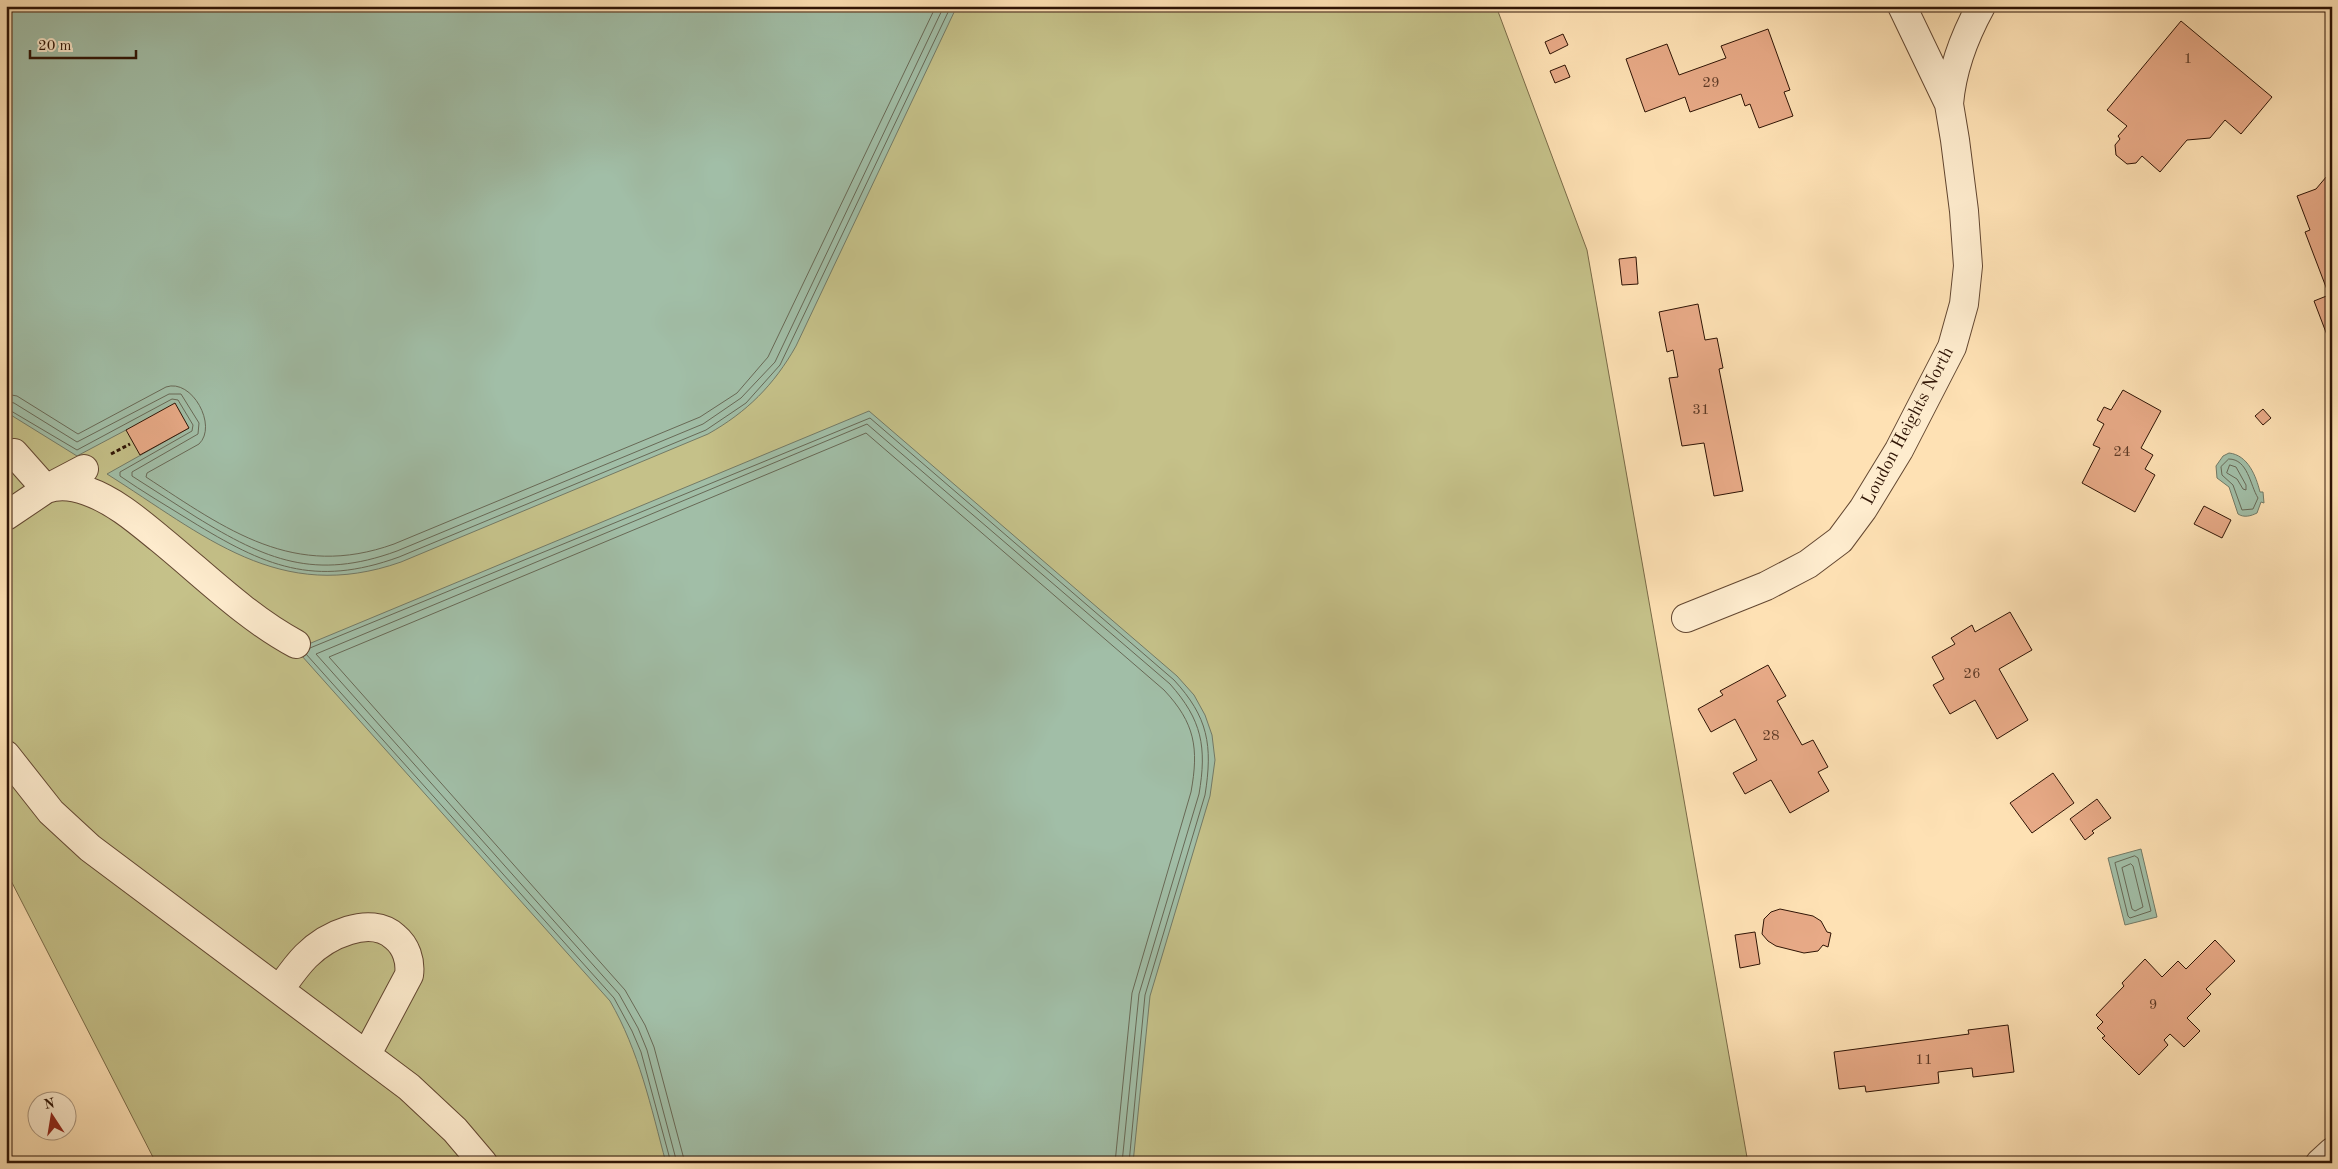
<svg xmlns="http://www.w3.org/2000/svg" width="2338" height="1169" font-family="'Old Standard TT',serif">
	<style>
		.green { fill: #c5c189; stroke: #7a6a47 }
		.water { fill: #a1bea7; stroke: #737a66 }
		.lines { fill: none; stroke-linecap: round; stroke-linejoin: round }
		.shore { stroke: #686956; stroke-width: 1 }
		.building { fill: #e8aa87; stroke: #2f1405 }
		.minor-casing { stroke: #634731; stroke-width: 30 }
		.path { stroke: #2f1405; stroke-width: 3; stroke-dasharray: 4 2.5; stroke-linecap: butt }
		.minor { stroke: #feecce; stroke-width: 28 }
		.labels { text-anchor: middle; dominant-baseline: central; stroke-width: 4; stroke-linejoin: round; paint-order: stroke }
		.number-label { font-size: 15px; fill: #5d3a26 }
		.street-label { font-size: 18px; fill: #2f1405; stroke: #feecce }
	</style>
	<rect width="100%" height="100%" fill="#fee1b4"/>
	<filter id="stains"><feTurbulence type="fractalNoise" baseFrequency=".004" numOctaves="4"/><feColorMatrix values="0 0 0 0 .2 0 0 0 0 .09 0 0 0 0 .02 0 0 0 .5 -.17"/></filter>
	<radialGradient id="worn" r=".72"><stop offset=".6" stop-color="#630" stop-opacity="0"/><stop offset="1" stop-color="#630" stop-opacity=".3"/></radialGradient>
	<path class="green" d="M6,6H1496L1587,250L1748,1163H156L6,871Z"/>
	<path class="water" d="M6,6H957L796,346C774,385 747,412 708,434L401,562C279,605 204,535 107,474L189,428L126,430L77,456L6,412Z
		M869,411L1177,676L1194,695L1205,715L1212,735L1215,760L1210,796L1150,996L1133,1163H666C651,1107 639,1051 610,1001L301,655L303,639L311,643Z
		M2229,453C2248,455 2256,476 2260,492H2263L2264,503L2261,502L2257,513C2251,516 2244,518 2238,514L2229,487L2217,478L2216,466L2223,456Z
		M2141,849L2157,917L2125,925L2108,858Z"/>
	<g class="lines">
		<path class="shore" d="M6,394L17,396L78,434L166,387C192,378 218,426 199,444L147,473L146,477C227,530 294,580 394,544L700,417L737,393L768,357L936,6
			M6,401L14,403L77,442L169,394H181L199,423L198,434L132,472V476C153,490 175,503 196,517C266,560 315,581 397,551L703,424L741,398L775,362L944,6
			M6,408L77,450L172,399L178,400L193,425L192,431L120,472V476C143,492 167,506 191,521C264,566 314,588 399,557L706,430L746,403L780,365L951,6
			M2229,459C2248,459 2250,485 2258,498L2253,509L2242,510L2233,485L2222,475L2221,467Z
			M2230,465L2236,467L2246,485V490L2243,489L2237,479L2227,473Z
			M310,648L870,418L1174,680C1208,717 1213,745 1205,795L1145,995L1129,1163
			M306,654L614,998L632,1031L641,1052L671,1163
			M2135,856L2138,858L2151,911L2130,918L2128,916L2115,863Z
			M2131,864L2133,866L2143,907L2135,911L2132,909L2122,868Z
			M677,1163L647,1050L638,1028L619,994L316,654L867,424L1170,684C1202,720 1207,747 1199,794L1139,994L1122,1163
			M685,1163L654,1047L645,1025L625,990L329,657L866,433L1164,690C1195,723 1199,748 1191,792L1132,993L1115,1163"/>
	</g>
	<path class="building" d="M2181,21L2272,97L2241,134L2225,120L2210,138L2187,140L2160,172L2142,156L2136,163L2127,164L2116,155L2115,145L2120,139L2118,136L2127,126L2107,110Z
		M1768,29L1790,90L1784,92L1793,116L1759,128L1750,104L1745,106L1741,94L1690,112L1685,97L1645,112L1626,59L1667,44L1679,75L1726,58L1721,46Z
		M1563,34L1568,45L1550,54L1545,42Z
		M1565,65L1570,77L1555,83L1550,71Z
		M2332,170V333L2327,335L2314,301L2329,295L2305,232L2310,230L2297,196L2316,189Z
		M1636,257L1638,284L1622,285L1619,259Z
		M1698,304L1705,340L1717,338L1723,368L1719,369L1743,491L1714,496L1704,443L1682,446L1669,378L1678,377L1673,350L1667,352L1659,312Z
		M2123,390L2161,411L2141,448L2153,455L2145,469L2155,475L2135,512L2082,483L2100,448L2093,445L2104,424L2097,420L2104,407L2111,410Z
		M175,403L189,428L140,455L126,430Z
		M2263,409L2271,418L2263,425L2255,416Z
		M2204,506L2231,520L2222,538L2194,524Z
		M2010,612L2032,650L1999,669L2028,720L1997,739L1975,700L1950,714L1933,685L1944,679L1932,657L1955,644L1951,638L1972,625L1975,632Z
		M1768,665L1786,696L1777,701L1802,745L1813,740L1828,767L1818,772L1829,791L1790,813L1771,780L1745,794L1733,773L1757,760L1735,719L1711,732L1698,709L1723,695L1720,691Z
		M2053,773L2074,803L2032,833L2010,803Z
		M2097,799L2111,818L2092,831L2094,833L2085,840L2070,819Z
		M1780,909L1813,916L1821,921L1827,932L1831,933L1828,947L1823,945L1818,951L1804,953L1776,946L1768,941L1762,934L1764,919L1771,912Z
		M1755,932L1760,964L1740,968L1735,935Z
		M2215,940L2235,961L2206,989L2211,994L2187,1018L2200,1031L2184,1047L2170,1034L2164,1040L2168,1045L2139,1075L2102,1038L2105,1036L2097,1028L2103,1022L2096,1015L2124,986L2122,983L2145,959L2162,977L2178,961L2186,969Z
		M2008,1025L2014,1072L1973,1077L1972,1068L1938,1072L1939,1083L1866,1092L1865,1086L1839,1089L1834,1052L1969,1034L1968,1030Z"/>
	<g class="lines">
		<defs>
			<path id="minor" d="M1949,104C1952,68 1964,37 1981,6
				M14,453L46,489C60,484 73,486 87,491C115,501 138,521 160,539C203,574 247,618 296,644
				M6,516L46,489L84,469
				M1686,618L1766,586L1808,564L1840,540L1863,509L1899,450L1952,347L1964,304L1968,266L1964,211L1955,140L1949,104L1902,6
				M6,755L51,812L90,848L409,1087L455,1130L483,1163
				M280,989C288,978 296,966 306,956C326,936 370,914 395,937C406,946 411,961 409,975L367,1054
				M2320,1163L2332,1152"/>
		</defs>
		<use href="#minor" class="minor-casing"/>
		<path class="path" d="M111,454L130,444"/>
		<use href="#minor" class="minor"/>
	</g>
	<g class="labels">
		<g class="number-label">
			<text x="2188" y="59">1</text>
			<text x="1711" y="83">29</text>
			<text x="1701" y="410">31</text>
			<text x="2122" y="452">24</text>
			<text x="1972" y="674">26</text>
			<text x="1771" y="736">28</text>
			<text x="2153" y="1005">9</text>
			<text x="1924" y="1060">11</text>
		</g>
		<g class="street-label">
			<text transform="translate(1908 426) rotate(-62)">Loudon Heights North</text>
		</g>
	</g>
	<rect width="2338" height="1169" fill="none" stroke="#fee1b4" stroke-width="25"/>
	<rect x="8" y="8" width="2323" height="1154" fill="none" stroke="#2f1405" stroke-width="2.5"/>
	<rect x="12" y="12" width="2313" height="1144" fill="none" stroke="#2f1405"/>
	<g transform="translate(52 1116) rotate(348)"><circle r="24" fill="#feecce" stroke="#ab967e"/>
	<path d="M0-4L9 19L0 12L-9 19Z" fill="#8f2418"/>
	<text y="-8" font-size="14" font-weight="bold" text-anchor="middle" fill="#2f1405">N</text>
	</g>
	<path d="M30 50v8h106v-8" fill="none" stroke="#2f1405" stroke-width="2.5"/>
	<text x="38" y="50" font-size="15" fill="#2f1405" stroke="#feecce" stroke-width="4" paint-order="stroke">20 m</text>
	<rect width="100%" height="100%" filter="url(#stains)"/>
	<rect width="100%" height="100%" fill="url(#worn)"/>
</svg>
